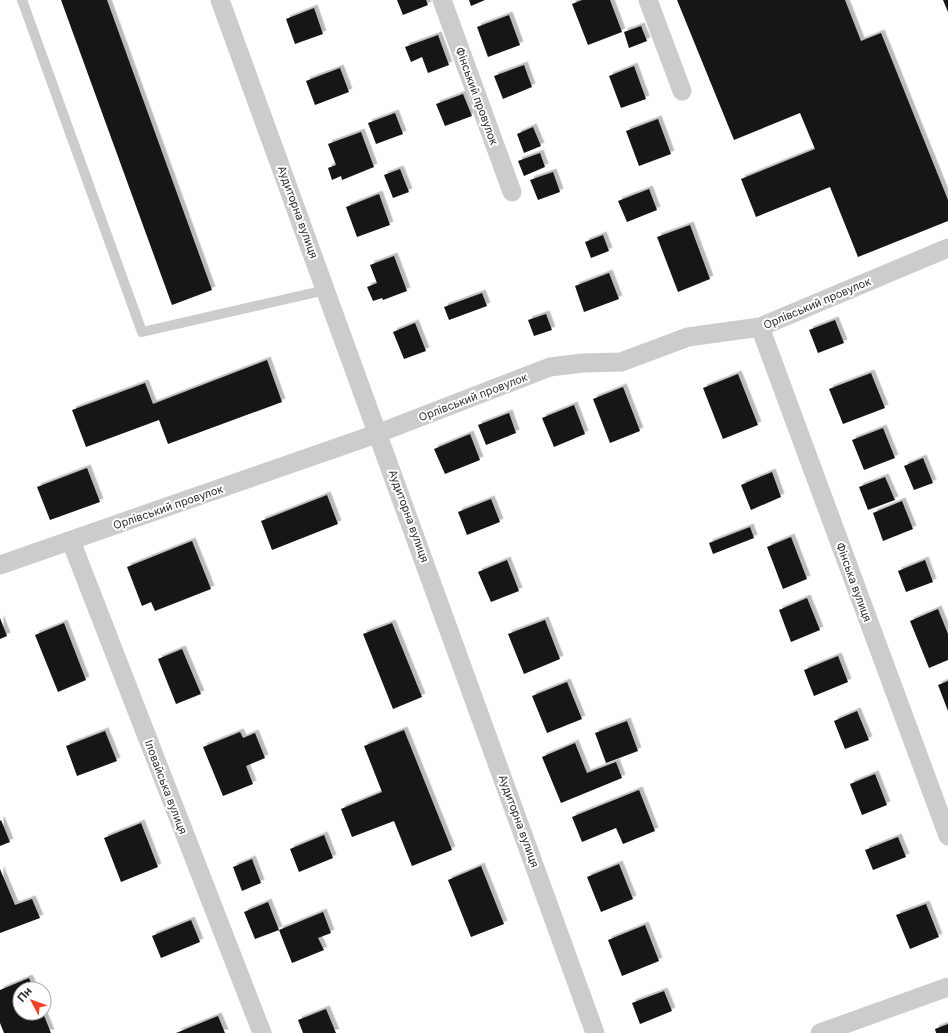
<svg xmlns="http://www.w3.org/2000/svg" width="948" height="1033" font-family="Inter,sans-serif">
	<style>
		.building { fill: #161616; filter: url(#shadow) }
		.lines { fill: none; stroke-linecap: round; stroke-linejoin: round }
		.service { stroke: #ccc; stroke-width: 10 }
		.minor { stroke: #ccc; stroke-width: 19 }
		.labels { text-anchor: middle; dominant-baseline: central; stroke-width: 4; stroke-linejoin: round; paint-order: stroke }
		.street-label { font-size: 11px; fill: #2f2f2f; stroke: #fff }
	</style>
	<defs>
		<filter id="shadow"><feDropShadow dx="3.5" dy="-3.5" stdDeviation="0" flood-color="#0004"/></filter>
	</defs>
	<rect width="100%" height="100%" fill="#fff"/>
	<path class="building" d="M61,0H107L212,290L172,305Z
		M397,0H426L428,5L403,15Z
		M469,0H485L471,6Z
		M582,0H610L622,32L588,45L572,4Z
		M677,0H845L861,41L881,33L948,200V221L858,257L830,187L756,217L741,179L815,149L800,113L734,140Z
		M943,0H948V12Z
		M314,8L323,34L295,44L286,19Z
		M509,15L520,45L488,57L477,27Z
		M641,26L647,41L629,48L624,32Z
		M438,35L449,65L428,73L422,57L411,62L405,47Z
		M524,65L532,87L503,99L494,76Z
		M634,66L646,99L621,108L609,76Z
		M340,68L349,92L315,105L306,81Z
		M463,94L472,116L445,126L436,104Z
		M395,113L403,134L376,144L368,123Z
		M658,119L671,154L639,166L626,131Z
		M533,127L541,146L524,153L517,134Z
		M361,132L374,167L342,180L341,176L332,180L328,168L336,165L328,144Z
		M540,153L545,167L524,176L518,161Z
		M400,169L409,192L393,198L384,175Z
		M553,172L560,192L538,200L530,180Z
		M649,189L657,210L627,222L618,201Z
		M379,194L390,225L357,237L346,207Z
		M690,225L710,279L678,292L657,237Z
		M603,235L609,251L591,258L585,242Z
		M394,256L407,291L383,300L382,298L373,301L367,287L377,283L370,265Z
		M609,273L619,299L584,312L575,286Z
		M482,293L487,306L449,320L444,307Z
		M546,314L552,330L534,336L528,320Z
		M835,320L844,343L818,353L809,330Z
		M415,323L426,351L404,359L393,332Z
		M267,360L282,402L168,444L159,420L86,447L72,410L145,383L153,404Z
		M871,373L885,408L843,424L829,389Z
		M738,374L758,425L723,439L703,388Z
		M623,387L640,431L610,443L593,399Z
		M574,405L585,434L554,447L542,418Z
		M509,413L516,433L486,445L478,425Z
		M883,428L895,458L864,470L852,440Z
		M470,434L480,460L445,474L434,449Z
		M923,458L933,483L914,490L904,466Z
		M87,468L100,502L50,520L37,487Z
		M772,472L781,497L751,510L741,485Z
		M885,477L895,500L868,510L859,487Z
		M327,495L338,524L272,550L261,521Z
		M491,499L500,522L467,535L458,512Z
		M902,501L913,529L883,541L873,513Z
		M750,527L754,538L713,554L709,543Z
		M791,537L807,579L783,589L767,547Z
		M192,541L211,589L155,611L151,602L142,606L127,567Z
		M507,560L519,591L491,602L478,572Z
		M925,560L933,582L906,592L898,571Z
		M807,598L820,630L791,642L779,610Z
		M938,609L948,634V660L929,668L910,621Z
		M0,618L7,636L0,639Z
		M545,620L560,659L524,674L508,634Z
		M64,623L86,680L58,692L35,635Z
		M392,623L422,697L393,709L363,634Z
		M182,649L201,694L176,704L158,659Z
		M838,656L848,682L814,696L804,670Z
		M948,681V711L938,685Z
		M567,682L582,719L547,733L532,696Z
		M857,711L869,740L845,749L834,721Z
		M627,721L638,751L606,763L595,733Z
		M404,730L452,850L412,866L394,821L352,837L341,809L382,792L364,746Z
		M105,731L117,761L77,776L66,746Z
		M240,732L243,738L255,733L265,758L246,766L253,784L223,796L203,747Z
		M575,743L587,773L616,762L622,778L561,803L542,757Z
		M875,774L887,805L862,815L850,784Z
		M639,790L655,831L623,844L616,828L582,842L572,817Z
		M1,820L10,842L0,846V821Z
		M141,823L158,867L121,882L104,838Z
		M324,835L333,858L299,872L290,849Z
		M898,837L906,857L873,870L865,850Z
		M252,859L261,883L242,891L233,867Z
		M619,864L633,899L601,912L587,877Z
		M481,866L504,924L471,937L448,880Z
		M0,869L15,905L32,899L40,918L0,933Z
		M268,902L279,930L255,939L244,912Z
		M926,904L939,937L910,949L896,915Z
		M323,912L331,933L318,938L324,950L292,963L279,930Z
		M191,920L200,942L161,958L152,936Z
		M645,925L659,961L622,976L608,940Z
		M29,978L34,989H20V1013H43L51,1033H4L0,1023V990Z
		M664,991L672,1011L640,1024L632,1003Z
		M326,1009L336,1033H303L298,1020Z
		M218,1016L225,1033H176Z
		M948,1024V1033H936L935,1029Z"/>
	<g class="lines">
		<path class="service" d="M22,0L142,332L326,290"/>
		<path class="minor" d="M220,0L595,1033
			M442,0L512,192
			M648,0L682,91
			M760,327L948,836
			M71,541L262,1033
			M0,565L379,433L550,367L583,363L621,362L688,337L760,327L948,248
			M820,1033L948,987"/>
	</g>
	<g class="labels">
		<g class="street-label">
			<text transform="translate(477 96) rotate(70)">Фінський провулок</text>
			<text transform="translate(298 212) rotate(70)">Аудиторна вулиця</text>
			<text transform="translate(817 303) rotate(-23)">Орлівський провулок</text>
			<text transform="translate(473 397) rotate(-21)">Орлівський провулок</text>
			<text transform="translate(168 507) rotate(-19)">Орлівський провулок</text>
			<text transform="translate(409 516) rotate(70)">Аудиторна вулиця</text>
			<text transform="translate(854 582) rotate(70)">Фінська вулиця</text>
			<text transform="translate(166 787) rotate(69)">Іловайська вулиця</text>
			<text transform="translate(519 821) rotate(70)">Аудиторна вулиця</text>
		</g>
	</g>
	<g transform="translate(32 1001) rotate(311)"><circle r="19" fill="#ffffff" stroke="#acacac"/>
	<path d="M0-3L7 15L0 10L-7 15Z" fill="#f34124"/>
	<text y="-6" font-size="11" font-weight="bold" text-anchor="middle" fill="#2f2f2f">Пн</text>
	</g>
</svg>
